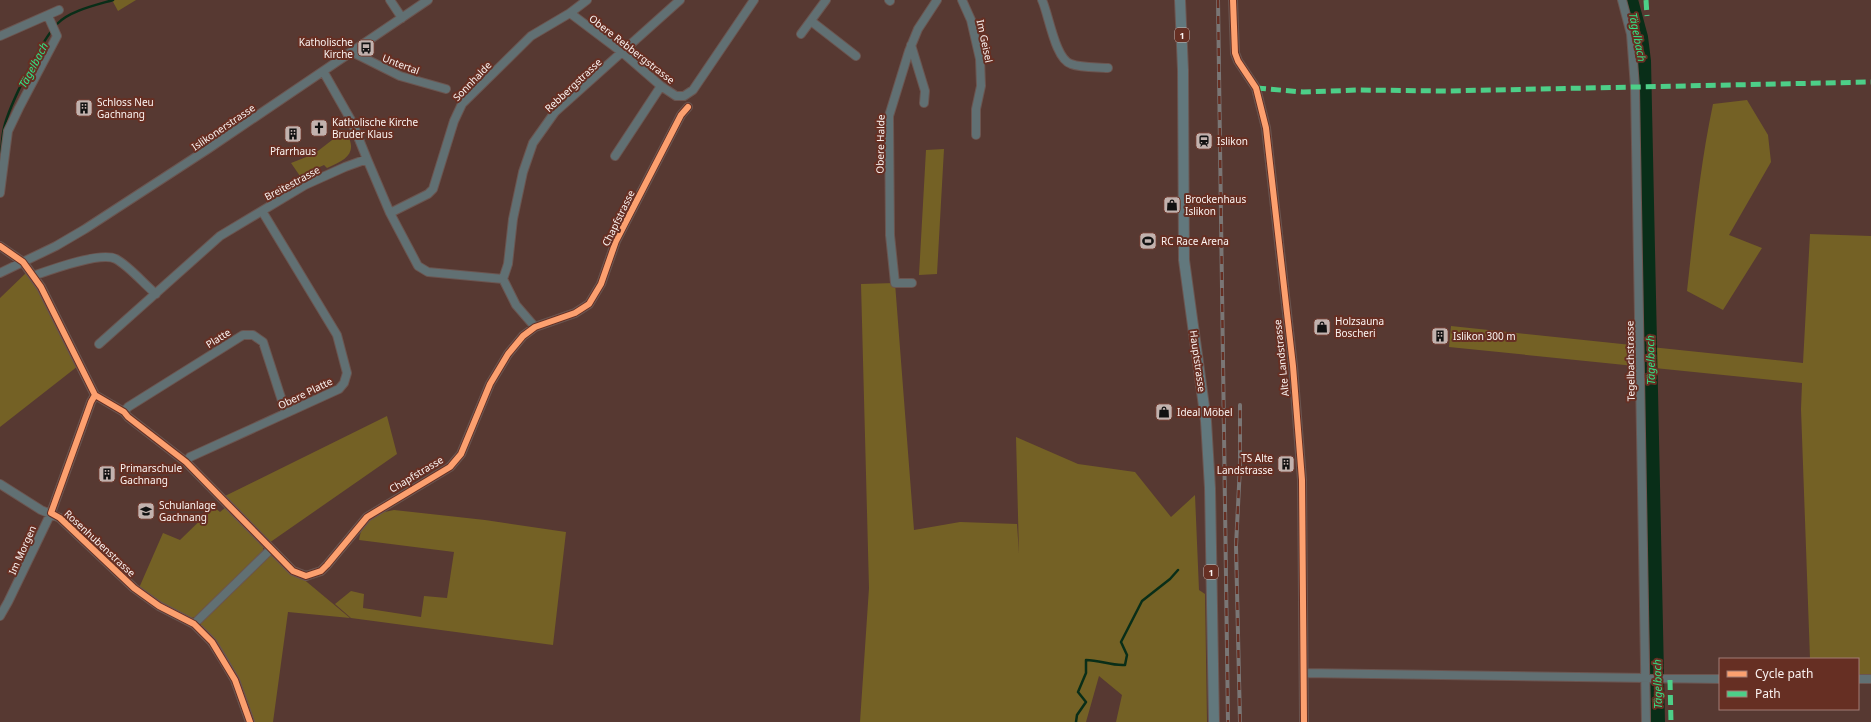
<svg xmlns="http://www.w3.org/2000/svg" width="1871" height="722" font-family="'Noto Sans',sans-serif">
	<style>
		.green { fill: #746125 }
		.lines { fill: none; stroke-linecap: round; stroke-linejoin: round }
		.stream { stroke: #092e18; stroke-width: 2.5 }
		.river { stroke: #092e18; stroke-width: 14 }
		.minor-casing { stroke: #6b5550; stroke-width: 10 }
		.major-casing { stroke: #6b5550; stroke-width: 12 }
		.minor { stroke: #617073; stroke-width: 8 }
		.major { stroke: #62787d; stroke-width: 10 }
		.rail-casing { stroke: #7a7675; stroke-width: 4 }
		.rail { stroke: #662f23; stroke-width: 2.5; stroke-dasharray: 8; stroke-linecap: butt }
		.quiet { stroke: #4dcf88; stroke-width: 5; stroke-dasharray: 10 5; stroke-linecap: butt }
		.cycleway-casing { stroke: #662f23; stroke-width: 8 }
		.cycleway { stroke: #fca06f; stroke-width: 6 }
		.labels { text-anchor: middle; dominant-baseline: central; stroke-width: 4; stroke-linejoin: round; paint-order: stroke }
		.shield { fill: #662f23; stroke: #ceb8b3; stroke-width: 1 }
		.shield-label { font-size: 9px; font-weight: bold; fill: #fbf3f1 }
		.street-label { font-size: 10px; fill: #fbf3f1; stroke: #662f23 }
		.poi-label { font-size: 10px; fill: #fbf3f1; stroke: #662f23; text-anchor: start }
		.water-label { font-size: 11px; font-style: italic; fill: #32e285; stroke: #662f23 }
	</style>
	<rect width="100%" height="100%" fill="#573932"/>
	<path class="green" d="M112,0H136L118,11Z
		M1747,100L1768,135L1771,162L1729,235L1762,248L1723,310L1687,291C1694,228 1700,166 1713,104Z
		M345,130C359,153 347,159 327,168L324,165L300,176L291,163L314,154Z
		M944,149L937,274L919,275L926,150Z
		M1810,234L1871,236V679H1858V659H1810L1801,409L1802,383L1449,347L1451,326L1803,363Z
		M27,272L44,295L78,366L0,427V298Z
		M895,283L914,530L960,522L1017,524L1019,554L1016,437L1078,464L1135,472L1171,517L1195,495L1199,590L1205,594L1207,722H1116L1122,695L1099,676L1086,722H860L869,588L861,284Z
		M387,416L397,454L269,543L225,496Z
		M214,507L220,512L226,507L263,545V554L199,616L191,618L159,602L139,588L163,533L180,540Z
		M394,510L485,520L566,532L553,645L351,618L335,604L351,591L364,594L363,608L421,617L424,596L447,598L454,552L359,540C363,518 374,514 394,510Z
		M272,555L277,557L350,618L288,612L273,722H254L232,667L201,625V622L267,556Z"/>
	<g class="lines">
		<path class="stream" d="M1,153C2,145 2,136 4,128C9,106 41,41 57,24C69,11 96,5 113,0
			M1076,722L1077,715L1086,702L1078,692L1086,673V660C1100,660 1111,666 1125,665L1127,655L1121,642L1142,601L1170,579L1178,570"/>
		<path class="river" d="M1631,0L1641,37L1644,61L1658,722"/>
		<defs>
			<path id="minor" d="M390,0L402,18
				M889,0L890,1
				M962,0L971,20L980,59L981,86L976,109V135
				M1042,0C1049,15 1055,59 1071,64C1082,68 1097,67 1108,68
				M1233,0L1235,53L1238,61L1256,88L1266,128L1293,366L1302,480L1304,722
				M1622,0L1631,34L1635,87L1646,722
				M570,13L623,53L661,86L676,96H684L693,90L754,0
				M811,21L856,56
				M801,34L826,0
				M0,36L59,10
				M911,45L925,91L924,103
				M352,52L400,76L446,89
				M615,156L661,86
				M367,159L390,213L418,266L428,272L503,279L516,305L535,327
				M0,193L8,131L19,108L57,36L48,16
				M390,213L428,194L433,189L454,121L462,104L531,36L570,13L587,0
				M0,246L23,262L41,287L95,395
				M0,273L56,246L85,229L208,149L428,0
				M33,276C50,270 101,251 116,259C129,266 144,284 156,294
				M503,279L508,264L513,219L523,172L533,143L555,112L680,0
				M912,283H895L890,235L889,116L909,51L918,29L937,0
				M99,344L220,236L305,185L345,167L367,159L352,122L323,71
				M95,395L124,412L128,417L186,462L293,571L306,576L321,571L327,565L367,517L450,467L461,454L490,384L508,354L523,336L535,327L575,313L589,304L601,284L616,241L681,115L688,107
				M124,412L128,407L243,335H253L263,342L286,413
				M186,462L190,457L339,389L344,383L347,373L337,335L262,211
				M0,484L41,510L60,518L134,588L159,606L194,624L212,642L222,658L235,680L250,722
				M0,616L8,602L51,513L91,402L95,395
				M194,624L271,549
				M1304,673L1720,679
				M1858,679H1871"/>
			<path id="major" d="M1180,0L1183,70L1184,260L1206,421L1210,488L1214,722"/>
		</defs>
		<use href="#minor" class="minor-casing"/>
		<use href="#major" class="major-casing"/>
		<use href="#minor" class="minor"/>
		<use href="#major" class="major"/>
		<defs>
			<path id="rail" d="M1218,0L1228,722
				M1240,722L1236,546L1240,466V405"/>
		</defs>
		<use href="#rail" class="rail-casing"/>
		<use href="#rail" class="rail"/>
		<path class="quiet" d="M1646,0L1647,16
			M1256,88L1303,92L1359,90L1446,91L1871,82
			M1670,680L1671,722"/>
		<defs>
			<path id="cycleway" d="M1233,0L1235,53L1238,61L1256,88L1266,128L1293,366L1302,480L1304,722
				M0,246L23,262L41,287L95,395
				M95,395L124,412L128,417L186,462L293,571L306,576L321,571L327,565L367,517L450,467L461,454L490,384L508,354L523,336L535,327L575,313L589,304L601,284L616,241L681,115L688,107
				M95,395L91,402L51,513L60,518L134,588L159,606L194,624L212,642L235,680L250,722"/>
		</defs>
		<use href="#cycleway" class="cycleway-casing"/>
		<use href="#cycleway" class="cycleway"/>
	</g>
	<defs>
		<symbol id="bus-square" viewBox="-11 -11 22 22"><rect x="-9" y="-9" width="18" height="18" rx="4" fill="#c2b2ae" stroke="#662f23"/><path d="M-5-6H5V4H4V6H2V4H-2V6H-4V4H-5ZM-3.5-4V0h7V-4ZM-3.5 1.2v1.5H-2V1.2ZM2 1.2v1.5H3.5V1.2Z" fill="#111"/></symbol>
		<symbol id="building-square" viewBox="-11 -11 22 22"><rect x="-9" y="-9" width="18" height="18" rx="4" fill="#c2b2ae" stroke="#662f23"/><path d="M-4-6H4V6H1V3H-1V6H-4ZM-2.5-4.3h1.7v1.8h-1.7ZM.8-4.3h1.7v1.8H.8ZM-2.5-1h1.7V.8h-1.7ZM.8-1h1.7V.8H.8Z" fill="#111"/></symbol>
		<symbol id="church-square" viewBox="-11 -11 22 22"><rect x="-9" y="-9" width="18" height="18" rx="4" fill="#c2b2ae" stroke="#662f23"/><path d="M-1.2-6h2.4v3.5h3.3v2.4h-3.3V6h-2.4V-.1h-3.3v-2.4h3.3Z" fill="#111"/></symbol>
		<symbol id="station-square" viewBox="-11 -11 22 22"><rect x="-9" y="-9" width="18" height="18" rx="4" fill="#c2b2ae" stroke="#662f23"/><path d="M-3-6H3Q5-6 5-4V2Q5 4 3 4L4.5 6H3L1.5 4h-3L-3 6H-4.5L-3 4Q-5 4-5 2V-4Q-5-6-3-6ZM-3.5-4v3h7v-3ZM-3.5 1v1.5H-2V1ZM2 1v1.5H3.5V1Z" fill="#111"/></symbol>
		<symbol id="shop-square" viewBox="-11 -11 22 22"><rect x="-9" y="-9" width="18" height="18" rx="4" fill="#c2b2ae" stroke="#662f23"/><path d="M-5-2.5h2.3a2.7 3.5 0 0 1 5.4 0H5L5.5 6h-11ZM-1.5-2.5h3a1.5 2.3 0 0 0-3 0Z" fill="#111"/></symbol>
		<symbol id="stadium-square" viewBox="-11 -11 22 22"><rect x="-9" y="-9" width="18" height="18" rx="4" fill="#c2b2ae" stroke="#662f23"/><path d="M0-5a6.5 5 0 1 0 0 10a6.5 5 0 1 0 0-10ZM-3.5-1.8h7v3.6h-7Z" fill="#111"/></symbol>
		<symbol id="school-square" viewBox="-11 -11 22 22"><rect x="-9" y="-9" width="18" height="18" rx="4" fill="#c2b2ae" stroke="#662f23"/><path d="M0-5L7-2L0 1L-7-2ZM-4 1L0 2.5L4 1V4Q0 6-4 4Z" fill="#111"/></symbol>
	</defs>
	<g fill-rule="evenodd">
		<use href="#bus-square" x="356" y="38" width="20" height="20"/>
		<use href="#building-square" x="74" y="98" width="20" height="20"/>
		<use href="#church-square" x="309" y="118" width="20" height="20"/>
		<use href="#building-square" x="283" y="124" width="20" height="20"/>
		<use href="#station-square" x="1194" y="131" width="20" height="20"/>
		<use href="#shop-square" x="1162" y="195" width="20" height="20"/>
		<use href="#stadium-square" x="1138" y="231" width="20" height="20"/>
		<use href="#shop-square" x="1312" y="317" width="20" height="20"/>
		<use href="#building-square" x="1430" y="326" width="20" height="20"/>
		<use href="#shop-square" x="1154" y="402" width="20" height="20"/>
		<use href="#building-square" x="1276" y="454" width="20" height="20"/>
		<use href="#building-square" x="97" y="464" width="20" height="20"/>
		<use href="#school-square" x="136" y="501" width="20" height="20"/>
	</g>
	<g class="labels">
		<g class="shield">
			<rect x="1175" y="28" width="14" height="14" rx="3"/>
			<rect x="1204" y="565" width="14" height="14" rx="3"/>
		</g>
		<g class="shield-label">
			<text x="1182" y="35">1</text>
			<text x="1211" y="572">1</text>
		</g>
		<g class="street-label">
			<text transform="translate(985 41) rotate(78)">Im Geisel</text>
			<text transform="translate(632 49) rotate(38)">Obere Rebbergstrasse</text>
			<text transform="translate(401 64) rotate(21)">Untertal</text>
			<text transform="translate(472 81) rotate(-46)">Sonnhalde</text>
			<text transform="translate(573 85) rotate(-43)">Rebbergstrasse</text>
			<text transform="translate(223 127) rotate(-34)">Islikonerstrasse</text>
			<text transform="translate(880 144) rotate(-89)">Obere Halde</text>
			<text transform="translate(292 183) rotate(-28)">Breitestrasse</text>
			<text transform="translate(618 218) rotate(-64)">Chapfstrasse</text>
			<text transform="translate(218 338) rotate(-32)">Platte</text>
			<text transform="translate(1281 358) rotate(-96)">Alte Landstrasse</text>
			<text transform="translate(1198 361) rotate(82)">Hauptstrasse</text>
			<text transform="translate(1630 361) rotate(-91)">Tegelbachstrasse</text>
			<text transform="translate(305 393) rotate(-26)">Obere Platte</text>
			<text transform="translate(416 474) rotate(-31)">Chapfstrasse</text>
			<text transform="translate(100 543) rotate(43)">Rosenhubenstrasse</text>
			<text transform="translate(22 550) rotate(-66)">Im Morgen</text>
		</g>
		<g class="poi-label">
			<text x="353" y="42" text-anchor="end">Katholische<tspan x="353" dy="12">Kirche</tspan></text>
			<text x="97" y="102">Schloss Neu<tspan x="97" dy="12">Gachnang</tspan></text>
			<text x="332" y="122">Katholische Kirche<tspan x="332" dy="12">Bruder Klaus</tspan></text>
			<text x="1217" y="141">Islikon</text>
			<text x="293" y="151" text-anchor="middle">Pfarrhaus</text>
			<text x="1185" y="199">Brockenhaus<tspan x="1185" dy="12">Islikon</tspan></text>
			<text x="1161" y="241">RC Race Arena</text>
			<text x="1335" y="321">Holzsauna<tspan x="1335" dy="12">Boscheri</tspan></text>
			<text x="1453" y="336">Islikon 300 m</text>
			<text x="1177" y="412">Ideal Möbel</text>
			<text x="1273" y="458" text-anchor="end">TS Alte<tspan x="1273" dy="12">Landstrasse</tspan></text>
			<text x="120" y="468">Primarschule<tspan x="120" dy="12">Gachnang</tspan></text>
			<text x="159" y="505">Schulanlage<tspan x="159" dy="12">Gachnang</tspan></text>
		</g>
		<g class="water-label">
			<text transform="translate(1638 37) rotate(79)">Tägelbach</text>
			<text transform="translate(33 65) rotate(-62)">Tägelbach</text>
			<text transform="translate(1650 360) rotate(-91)">Tägelbach</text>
			<text transform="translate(1657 684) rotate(-91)">Tägelbach</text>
		</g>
	</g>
	<rect x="1719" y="658" width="140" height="52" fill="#662f23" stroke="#a27d75"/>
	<rect x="1727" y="671" width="20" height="6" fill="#fca06f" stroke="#a27d75"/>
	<text x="1755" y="678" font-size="12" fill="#fbf3f1">Cycle path</text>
	<rect x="1727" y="691" width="20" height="6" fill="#4dcf88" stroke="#a27d75"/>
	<text x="1755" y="698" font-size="12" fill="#fbf3f1">Path</text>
</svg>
